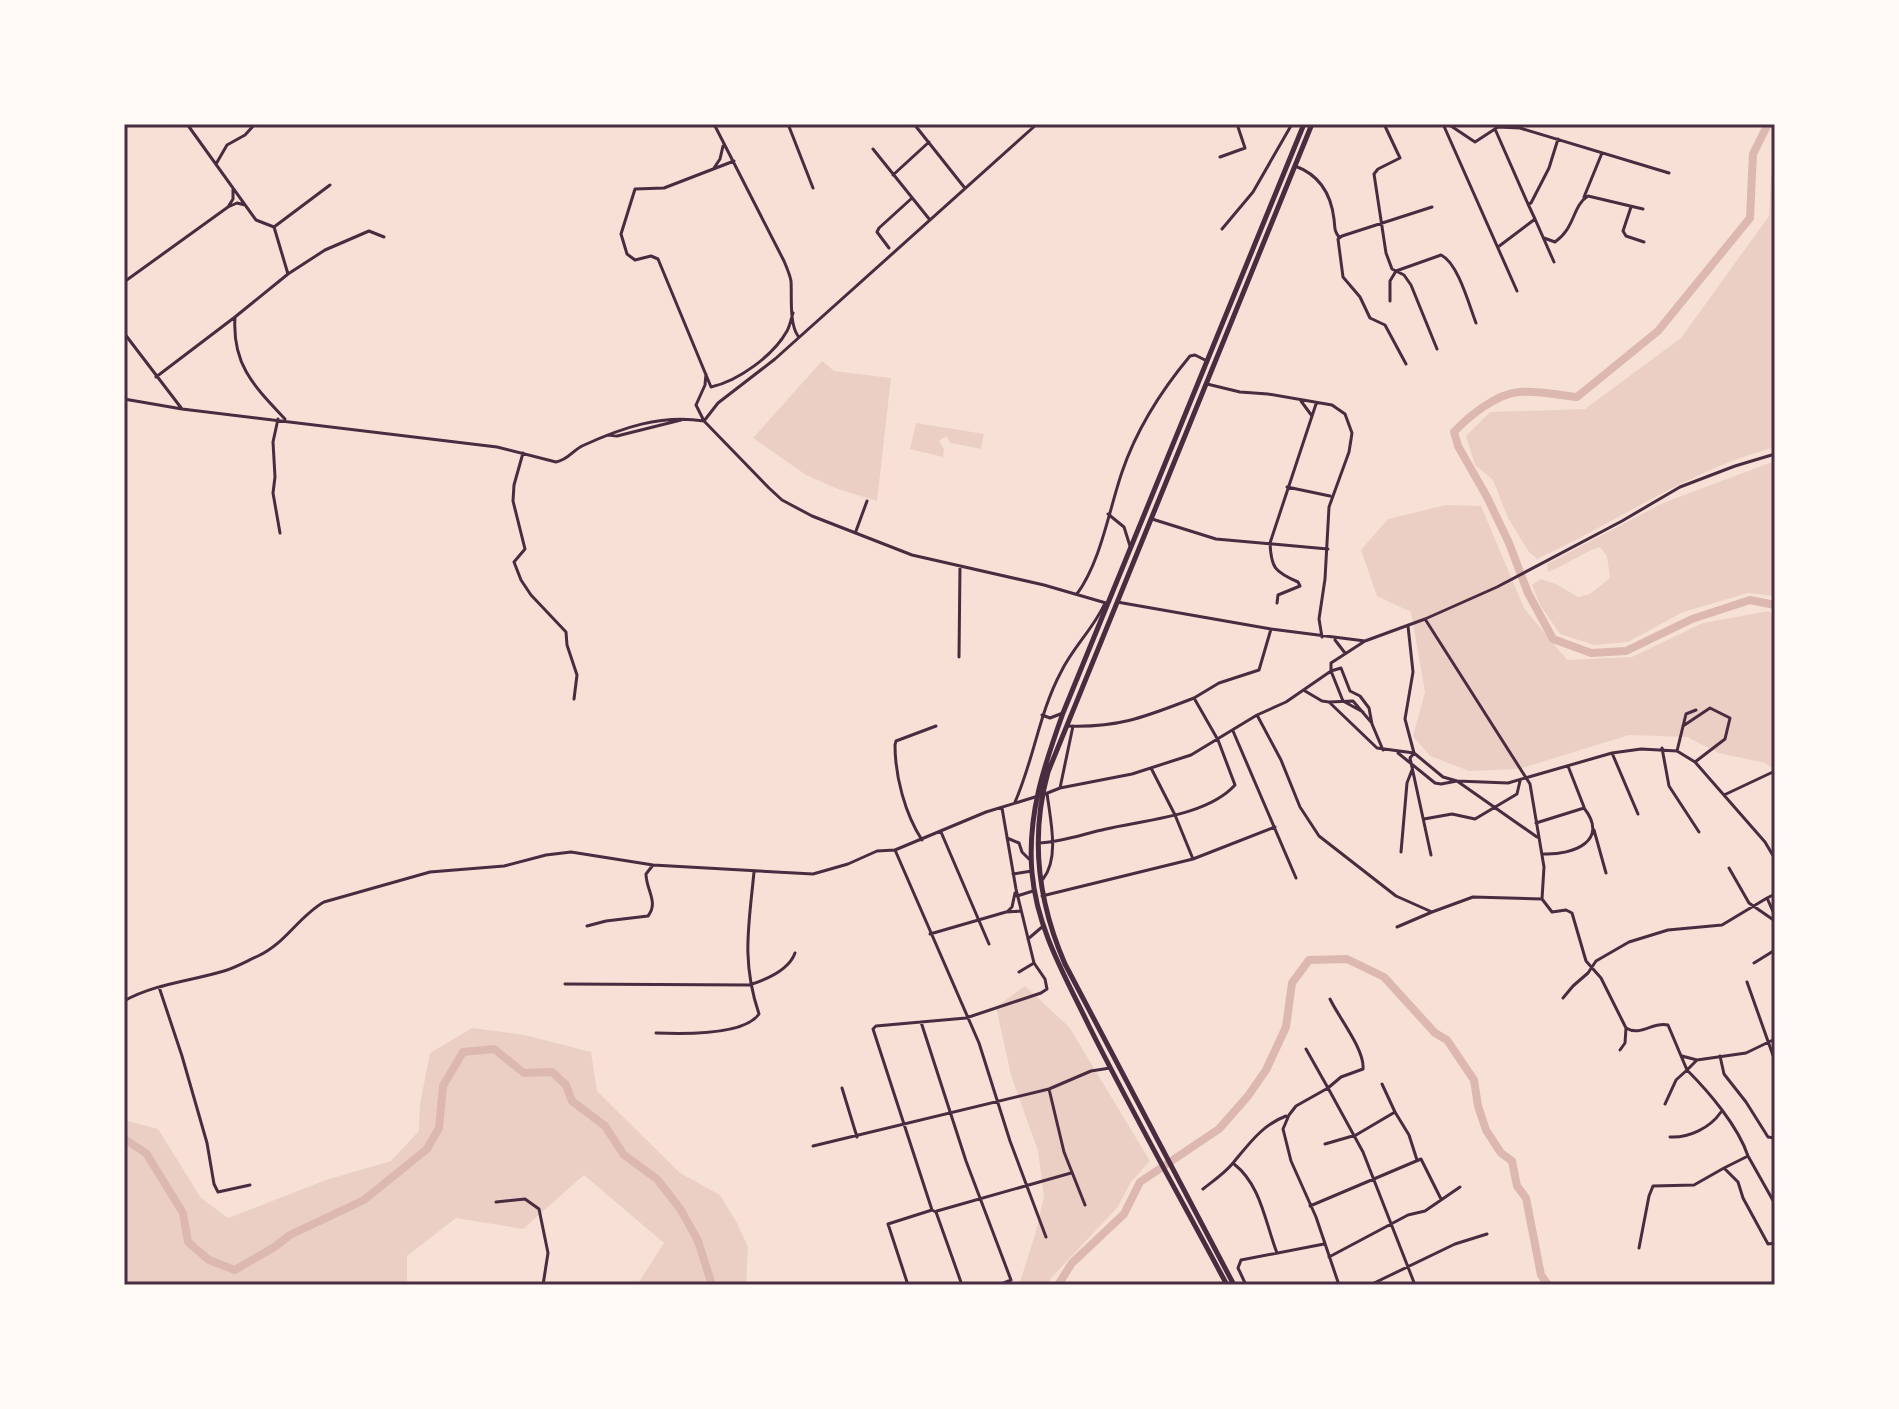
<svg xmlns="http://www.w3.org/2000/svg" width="1899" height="1409" font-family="'Varela Round',sans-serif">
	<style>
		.green { fill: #ebcfc5 }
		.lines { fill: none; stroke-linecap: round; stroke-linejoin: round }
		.river { stroke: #dcb8b0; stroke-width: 8 }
		.minor { stroke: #4a2c40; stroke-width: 3 }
		.trunk { stroke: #4a2c40; stroke-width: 5 }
		.neatline { fill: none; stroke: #4a2c40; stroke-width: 3 }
	</style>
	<rect width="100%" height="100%" fill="#f7e1d7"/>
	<path class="green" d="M1775,171V447C1689,470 1617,522 1537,559L1529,552L1508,518L1493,480L1475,465L1466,436L1490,412L1585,409L1681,338L1769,216L1771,176Z
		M822,361L834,371L891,378L877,501L838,489L806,475L753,438Z
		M916,423L984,434L981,449L951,443L946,436L939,441L944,449L943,457L910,449Z
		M1775,461V596L1748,593L1683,612L1628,642L1594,645L1560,634L1540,605L1532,585L1541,579L1558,585L1578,597L1590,594L1610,578L1607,556L1600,547C1581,553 1566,565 1548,572L1547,564L1663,503Z
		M1446,505L1481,506L1524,608L1567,660L1632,657L1703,623L1769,611L1775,617V770L1765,763L1719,753L1687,737L1629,735L1519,769L1469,771L1430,756L1413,736L1425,692L1411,612L1377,596L1361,550L1388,519Z
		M1025,986L1069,1027L1150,1161L1131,1182L1117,1208L1051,1278L1048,1285H1019L1035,1235L1044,1197L1038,1151L1011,1075L996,1007Z
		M472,1028L525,1035L591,1052L597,1091L680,1173L720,1195L737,1223L748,1247L746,1285H637L664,1243L584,1175L523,1229L456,1218L407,1256V1285H124V1120L158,1129L201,1198L228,1218L326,1180L391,1161L419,1131L420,1104L430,1053Z"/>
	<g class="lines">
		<path class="river" d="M1768,124L1753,154L1750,218L1658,331L1577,397C1558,395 1537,390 1519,392C1496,394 1469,416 1454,432L1458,446L1487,497L1509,543L1528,593L1553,639L1591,653L1626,651L1692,619L1750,600L1775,605
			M124,1139L146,1153L183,1213L188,1242L209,1260L235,1270L276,1246L290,1235L364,1200L427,1149L439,1128L443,1086L463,1052L494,1049L524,1073L552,1072L566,1085L572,1101L605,1126L624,1155L657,1179L681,1210L698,1241L712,1285
			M1058,1285L1072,1263L1124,1214L1140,1182L1219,1129L1248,1096L1266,1070L1286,1027L1292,983L1309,960L1347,959L1384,977L1435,1033L1447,1040L1474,1080L1478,1106L1486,1130L1501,1153L1512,1161L1517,1186L1526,1198L1541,1275L1548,1285"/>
		<path class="minor" d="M187,124L256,220L274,227
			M714,124L784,261C787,268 790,275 791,281C792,297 789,323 798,336
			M788,124L813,188
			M914,124L964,187
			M1384,124L1400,158L1378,169L1374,174L1386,253L1392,269L1404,275L1411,285L1437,349
			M1443,124L1517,291
			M1448,124L1475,142L1498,127L1520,128L1669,173
			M1495,129L1528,204L1531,203L1549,168L1558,139
			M873,149L930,220
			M1220,157L1245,148L1237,124
			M734,161L664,188L635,189L621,234L627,254L635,260L651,256L658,259L711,387C738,381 773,356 787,331C790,326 791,319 793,313
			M216,164L227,145L245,135L255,124
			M1295,166C1320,175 1331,194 1334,219C1335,227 1334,231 1339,237
			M714,168L720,159L723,146
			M893,175L929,142
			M1584,197L1602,153
			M228,207L233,199V188
			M1631,207L1623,231L1626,236L1644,242
			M1535,219L1554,262
			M274,227L288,274L235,317C232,365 254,386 285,419
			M274,227L330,185
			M1222,229L1253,192L1292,124
			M1544,238L1555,242C1576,227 1572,206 1588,196L1643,209
			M1498,247L1535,219L1528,204
			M889,248L877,232L879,228L912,198
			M288,274L325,250L369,231L384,237
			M124,282L228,207L237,203L245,205
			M1390,301V281L1396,271L1441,255C1458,263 1469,305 1476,323
			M124,333L182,409
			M1406,364L1385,325L1370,318L1360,297L1343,277L1338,239L1342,236L1432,207
			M706,374L705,385L696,405L704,421L718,403L775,359L1037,124
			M156,377L235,317
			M1207,384L1240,392L1268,394L1332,405L1345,414L1352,433L1349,452L1329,507L1325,579L1319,619L1322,637
			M124,399L182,409L497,447L556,462C568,460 572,451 582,446C621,428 661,414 704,421L769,488L782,500L812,516L912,555L1044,585L1106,603
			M1301,401L1312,416
			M278,419L273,442L275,477L273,493L280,533
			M608,435L617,436L681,420
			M523,453L514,485L513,501L525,549L514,562L521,580L531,595L566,632L567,645L577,675L574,699
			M1287,487L1330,496
			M1108,514L1124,527L1130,546
			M1152,519L1216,539L1328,549
			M856,531L867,501
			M1077,594C1101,561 1109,510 1122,472C1137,428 1160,392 1190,356L1195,355L1207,361
			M1117,602L1271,629L1365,641
			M1277,603L1278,595L1300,586L1298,582C1275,572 1271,568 1270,543L1316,404
			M1408,626L1413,672L1405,719L1414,753L1410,758L1431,855
			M1335,640L1345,653
			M959,657L960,566
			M1305,691L1322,701L1329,702L1377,748L1414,753L1443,777L1457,781L1508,783L1612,753L1641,749L1677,751L1695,762L1765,842L1775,859
			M1194,698L1219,683L1259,670L1271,629
			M1329,702L1353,701L1371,722
			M1363,712L1343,701L1331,671L1341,668L1350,691L1360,696L1369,708L1372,724L1383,750
			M1042,715L1050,718L1063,713
			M1257,715L1281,760L1300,807L1319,836L1396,896L1432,912L1473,897L1542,899L1544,867L1530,784L1425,619
			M1683,726L1710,708L1730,718L1725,739L1695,762
			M1233,731L1296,878
			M1662,748L1669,786L1699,832
			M1677,751L1686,714L1696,710
			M1398,753L1435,783L1441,784L1457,781L1537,837
			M1612,753L1638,814
			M1568,766L1584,807
			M1060,788L1073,726
			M1045,794L1060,788L1132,774L1191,755L1257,715L1286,702L1331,671V663L1365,641L1425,619L1497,587L1622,521L1680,487L1735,466L1775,454
			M1724,795L1775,771
			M1015,802C1034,759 1039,713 1061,672C1073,647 1094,628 1105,603
			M1002,808L1016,889L1034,963L1019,972
			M1424,819L1452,814L1475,819L1517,794L1520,781
			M1536,823L1584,808C1610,841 1573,855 1544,854
			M1594,830L1606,873
			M941,832L989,944
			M1007,838L1019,843L1022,852L1029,859
			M922,840C905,814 895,776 895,745L896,741L936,726
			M1038,843C1063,842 1083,834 1106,829C1145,820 1207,816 1235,785L1218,740L1194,698C1147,716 1120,728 1067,726
			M895,850L979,1043L1010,1141L1046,1237
			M1401,852L1407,783L1412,770
			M1193,859L1275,827
			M1729,868L1749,903L1775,921
			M1013,874L1032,871
			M1043,879C1060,858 1050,818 1047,793
			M1775,894L1767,898L1775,916
			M1017,896L1033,891
			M1042,896L1193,859L1175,815L1151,768
			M1542,899L1552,912L1566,910L1572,913L1586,961L1601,978L1626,1028C1641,1037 1653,1021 1668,1025L1687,1070L1697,1060L1746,1053L1775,1039
			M1008,911L1012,907L1015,893
			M587,926L606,921L648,916C659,902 646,890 646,874L653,865
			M1397,927L1432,912
			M930,934L1006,912L1021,911
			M1028,939L1042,927
			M1754,963L1775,950
			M1747,982L1775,1061
			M565,984L749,985C765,980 789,970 795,953
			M159,987L182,1056L207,1143L214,1184L218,1192L250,1185
			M1563,998L1573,986L1588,973L1596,961L1629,942L1668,930L1722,925L1767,898
			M124,1001C154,984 191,981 224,971C235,968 247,961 258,956C285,944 299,916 324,902L430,872L504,866L546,855L571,852L653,865L813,874L848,864L877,851L895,850L986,812L1035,797
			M921,1022L966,1161L1011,1280L999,1285
			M656,1033C681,1034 744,1036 759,1014C741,961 749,925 754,872
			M1306,1049L1328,1088L1341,1077L1363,1069C1365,1050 1339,1018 1330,999
			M1620,1050L1625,1043L1626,1028
			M1682,1056L1697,1060
			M1720,1056L1724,1074L1746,1102L1768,1137L1775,1138
			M1382,1084L1395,1112
			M842,1088L857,1137
			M1049,1089L1064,1152L1085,1205
			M1665,1104L1676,1080L1687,1070C1709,1092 1738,1126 1748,1156L1724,1168L1738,1182L1743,1198L1768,1244L1775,1243
			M1670,1137C1689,1138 1710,1128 1721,1112
			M1325,1144L1356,1135L1395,1112L1409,1135L1417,1160
			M813,1146L1049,1089L1091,1071L1110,1068
			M1748,1156L1775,1204
			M1234,1164C1261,1185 1265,1222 1277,1253
			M1203,1189C1213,1181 1225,1173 1233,1163C1249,1144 1262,1125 1286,1116
			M496,1202L525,1199L539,1209L548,1253L543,1285
			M1310,1206L1421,1159L1441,1199
			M937,1211L1071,1173
			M1639,1248L1649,1196L1653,1186L1694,1185L1724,1168
			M1329,1257L1408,1215L1425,1211L1460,1187
			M908,1285L888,1224L932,1210
			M962,1285L936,1212L932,1210L873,1029L876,1026L966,1018L1041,993L1047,989L1045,979L1034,963
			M1246,1285L1238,1268L1241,1260L1324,1244
			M1339,1285L1316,1217L1291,1161L1283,1129L1289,1115L1296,1106L1328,1088L1363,1152L1415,1285
			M1370,1285L1455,1244L1487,1234"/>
		<path class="trunk" d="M1227,1285C1181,1199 1133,1114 1089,1026C1065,976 1037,929 1032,873C1027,815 1044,766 1063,713L1304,124
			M1234,1285L1065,964C1038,902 1030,837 1048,772L1312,124"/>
	</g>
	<rect width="1899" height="1409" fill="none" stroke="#fffaf5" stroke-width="252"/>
	<rect x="126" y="126" width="1647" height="1157" class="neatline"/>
</svg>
